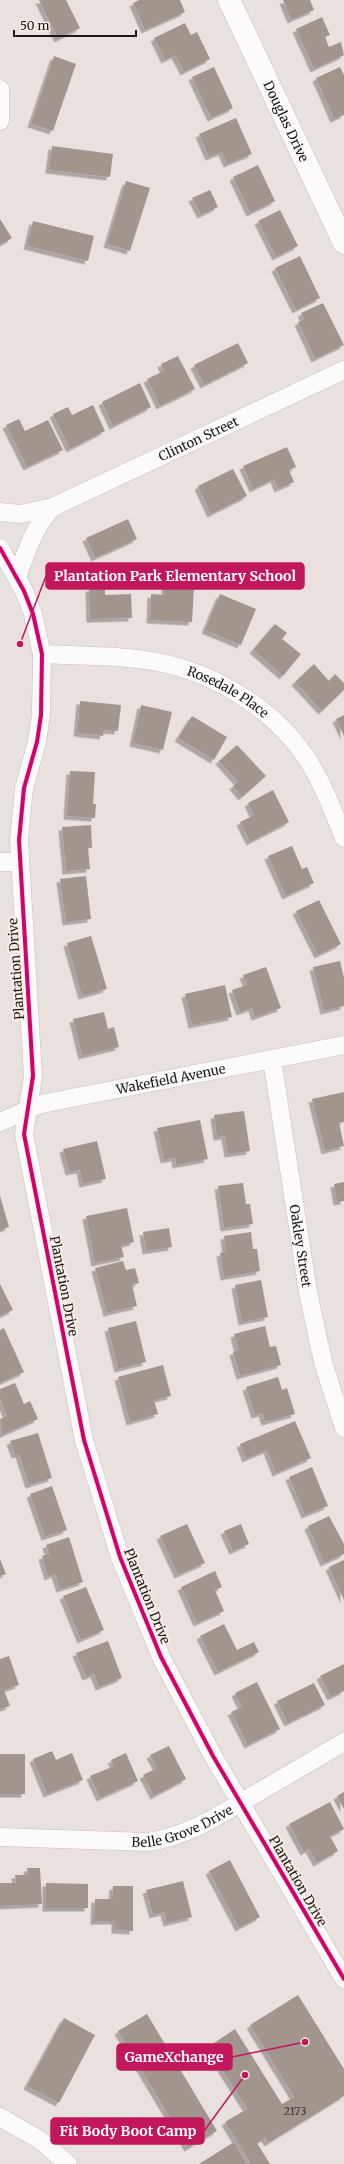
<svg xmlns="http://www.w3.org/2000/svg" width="344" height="2164" font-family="Merriweather,serif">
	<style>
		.building { fill: #a2958e; filter: url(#shadow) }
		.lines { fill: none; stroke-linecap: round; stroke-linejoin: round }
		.street-casing { stroke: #c5bfbd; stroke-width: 19 }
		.secondary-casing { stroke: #c5bfbd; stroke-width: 23 }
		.street { stroke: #fcfafa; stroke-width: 18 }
		.secondary { stroke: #fcfafa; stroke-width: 22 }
		.cycleway-casing { stroke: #f9ede7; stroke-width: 6 }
		.cycleway { stroke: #d6006c; stroke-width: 4 }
		.labels { text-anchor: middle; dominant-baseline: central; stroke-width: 4; stroke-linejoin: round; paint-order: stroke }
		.number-label { font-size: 11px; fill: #3e3734 }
		.street-label { font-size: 13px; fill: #1c1816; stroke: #f9ede7 }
		.leader { fill: none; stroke: #c2185b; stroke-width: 1.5 }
		.callout-dot { fill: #c2185b; stroke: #f9ede7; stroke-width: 1.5 }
		.callout { fill: #c2185b; stroke: #c2185b; stroke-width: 1.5 }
		.callout-label { font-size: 14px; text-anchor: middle; font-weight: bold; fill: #fff }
	</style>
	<defs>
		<filter id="shadow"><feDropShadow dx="-3.5" dy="3.5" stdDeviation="0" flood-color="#0004"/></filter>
	</defs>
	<rect width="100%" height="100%" fill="#e8e1de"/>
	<path class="building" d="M39,0H66L80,28L58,39Z
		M139,0H180L185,12L145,30L133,3Z
		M283,0H310L314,10L291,20Z
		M322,17L330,35L325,37L329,47L341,42L344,55L314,69L296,29Z
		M185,23L191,35L197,32L210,59L184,72L175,55L165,60L154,38Z
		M54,56L76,64L53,131L31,124Z
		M214,67L233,108L211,118L192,77Z
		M340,67L344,75V115L334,119L316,78Z
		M236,118L252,154L227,164L222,152L209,157L199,134Z
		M52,146L113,154L110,177L49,170Z
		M258,165L275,201L250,213L233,177Z
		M126,181L150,188L130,251L107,244Z
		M210,190L218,207L201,215L192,198Z
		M280,210L298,246L276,257L258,221Z
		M0,219L12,238L0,245Z
		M33,221L94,236L88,261L27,246Z
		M300,256L320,298L296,310L275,268Z
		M323,303L344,345L315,359L298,322L304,319L301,313Z
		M238,343L248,363L204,385L194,365Z
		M178,356L195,389L160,406L147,379L164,371L161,364Z
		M140,383L151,407L113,426L102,402Z
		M93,405L105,431L70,449L53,414L68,407L72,415Z
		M19,419L25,431L48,420L63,450L27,467L6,425Z
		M287,447L296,467L289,470L294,482L278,489L274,479L253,489L243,466Z
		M233,469L247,496L211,514L198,486Z
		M128,519L137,539L95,558L86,538Z
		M165,585L194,586L192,622L150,620L151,594L165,595Z
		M105,587V595L131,594L132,618L90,619L89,588Z
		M220,594L256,609L241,645L205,630Z
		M275,624L287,633L282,639L301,654L283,676L253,650Z
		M314,664L329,681L335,674L344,683V690L322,711L295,682Z
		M80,701L121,705L118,731L104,730L103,736L77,733Z
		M141,705L172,712L163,750L133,743Z
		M344,715V736L336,719Z
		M192,716L227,737L214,760L178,738Z
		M237,745L266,776L242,797L233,786L238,782L219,761Z
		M70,771L95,772L93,804H96L95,818L67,816Z
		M273,790L289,822L250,842L240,822L254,815L248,803Z
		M91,825L92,848H88L90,869L66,871L62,827Z
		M292,846L302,869L307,867L314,883L286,896L268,856Z
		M86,876L91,919L66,922L60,879Z
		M319,900L341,944L318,955L296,911Z
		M91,936L107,989L82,996L67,943Z
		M340,961L344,978V1006L324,1011L313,967Z
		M266,967L281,1008L255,1017L252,1008L240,1012L232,990L247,985L243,975Z
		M225,985L232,1017L192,1025L185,994Z
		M104,1012L108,1029L114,1027L119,1047L82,1056L73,1019Z
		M344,1092V1122L339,1123L344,1146L325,1151L312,1099Z
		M244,1111L250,1151L228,1154L225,1136L217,1137L214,1115Z
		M200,1120L208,1159L176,1165L175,1158L164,1160L157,1128Z
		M97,1141L106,1179L83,1184L80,1170L69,1172L63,1149Z
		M344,1182V1201L337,1202L334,1184Z
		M243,1183L246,1204H250L253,1224L224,1228L218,1186Z
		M0,1196L9,1227L0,1230Z
		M127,1208L134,1242L121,1245L124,1257L95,1263L86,1216Z
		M169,1228L172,1247L146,1251L143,1232Z
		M251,1232L253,1249H257L260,1271L224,1277L220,1253L226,1252L224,1236Z
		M123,1261L126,1270L135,1268L139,1283L132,1285L137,1306L107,1313L95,1268Z
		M261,1280L268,1317L242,1322L235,1285Z
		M0,1284L13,1310L0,1316Z
		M136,1321L146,1362L118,1369L108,1328Z
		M265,1326L270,1347L276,1346L281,1365L240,1376L233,1352L238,1350L234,1334Z
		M4,1328L24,1372L0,1383V1330Z
		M163,1365L171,1396L154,1400L158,1414L130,1422L118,1377Z
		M278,1377L282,1390L287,1388L295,1414L265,1422L262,1413L255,1415L246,1387Z
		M15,1383L24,1404L30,1401L38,1419L2,1435L0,1419L7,1416L0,1399V1389Z
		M295,1421L311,1458L276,1473L267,1450L246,1459L240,1444Z
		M38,1433L52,1478L29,1485L19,1454L15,1455L10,1441Z
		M312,1467L328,1506L305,1515L289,1477Z
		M52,1486L67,1530L45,1537L30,1494Z
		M329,1516L344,1544V1554L324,1563L308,1526Z
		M187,1524L205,1563L178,1575L160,1536Z
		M241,1524L249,1544L233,1551L224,1531Z
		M69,1537L83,1582L60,1589L55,1574L48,1577L42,1556L49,1554L46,1545Z
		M0,1559L6,1574L0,1576Z
		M344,1560V1600L329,1567Z
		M215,1571L222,1587L215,1590L224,1611L197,1623L181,1587Z
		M86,1587L104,1630L81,1640L63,1596Z
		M224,1624L237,1650L254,1642L259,1652L218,1672L200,1636Z
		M108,1641L122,1678L99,1687L94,1674L86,1677L76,1653Z
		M9,1656L19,1685L4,1690L10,1706L0,1709V1659Z
		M344,1664V1691L331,1697L320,1676Z
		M257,1682L280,1729L248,1745L231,1712L242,1707L235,1693Z
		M314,1683L325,1705L288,1723L277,1701Z
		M169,1746L186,1779L154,1796L143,1775L157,1768L150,1755Z
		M52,1751L56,1760L72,1753L83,1780L47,1794L33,1759Z
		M126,1753L138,1781L100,1798L90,1776L114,1766L111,1760Z
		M0,1754H25V1794H0Z
		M344,1792V1809L337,1796Z
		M330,1802L344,1829L330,1836L338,1851L317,1863L309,1849L304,1852L289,1824Z
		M230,1860L260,1917L239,1928L209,1871Z
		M27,1868H40L42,1904L0,1906V1883H16L15,1875H28Z
		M183,1881L192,1917L167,1923L164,1912L153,1915L146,1890Z
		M46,1883L88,1884V1908H46Z
		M113,1886H133V1931L115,1930V1921H94L95,1899H112Z
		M298,1995L344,2069V2096L268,2143L265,2138L257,2143L270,2164H251L225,2122L247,2109L208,2047L235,2029L282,2104L294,2097L250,2025Z
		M147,2014L217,2131L188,2148L118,2031Z
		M64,2018L95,2035L59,2103L27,2086Z
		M234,2142L247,2164H199Z"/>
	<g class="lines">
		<defs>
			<g id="street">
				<path d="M0,89V121"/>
				<path d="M0,512L20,514L53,507"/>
				<path d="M0,548L24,591L33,614L42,654L41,715L37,742L24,788L19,840L33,1076L24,1134L84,1440L120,1557L161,1657L213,1756L344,1979"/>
				<path id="s1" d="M17,577C26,553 34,526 53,507L344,370"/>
				<path id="s2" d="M42,654C80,656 120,655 157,662C221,674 285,716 316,774C327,794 335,816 344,838"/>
				<path d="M0,862H20"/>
				<path id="s3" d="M272,1059L308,1292L323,1362L344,1428"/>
				<path id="s4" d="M0,1122L38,1105L51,1102L344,1045"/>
				<path id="s5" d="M0,1837L147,1842C187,1837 219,1815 252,1796C283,1778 313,1760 344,1742"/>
				<path d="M0,2117L40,2140L68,2164"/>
			</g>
			<g id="secondary">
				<path id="s6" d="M229,0L344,243"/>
			</g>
		</defs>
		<use href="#street" class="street-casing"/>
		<use href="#secondary" class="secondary-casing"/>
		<use href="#street" class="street"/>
		<use href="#secondary" class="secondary"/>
		<defs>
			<path id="cycleway" d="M0,548L24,591L33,614L42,654L41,715L37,742L24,788L19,840L33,1076L24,1134L84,1440L120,1557L161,1657L213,1756L344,1979"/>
		</defs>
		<use href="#cycleway" class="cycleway-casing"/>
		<use href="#cycleway" class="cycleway"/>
	</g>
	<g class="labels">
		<g class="number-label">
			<text x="295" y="2111">2173</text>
		</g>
		<g class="street-label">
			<text stroke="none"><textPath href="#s6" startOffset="134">Douglas Drive</textPath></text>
			<text stroke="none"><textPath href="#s1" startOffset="240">Clinton Street</textPath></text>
			<text stroke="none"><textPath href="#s2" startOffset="193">Rosedale Place</textPath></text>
			<text transform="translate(16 969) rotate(-94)">Plantation Drive</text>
			<text stroke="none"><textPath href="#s4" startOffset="177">Wakefield Avenue</textPath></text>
			<text stroke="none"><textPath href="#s3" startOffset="189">Oakley Street</textPath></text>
			<text transform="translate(64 1286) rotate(79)">Plantation Drive</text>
			<text transform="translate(147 1596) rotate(68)">Plantation Drive</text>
			<text stroke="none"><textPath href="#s5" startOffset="185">Belle Grove Drive</textPath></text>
			<text transform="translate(298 1881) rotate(60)">Plantation Drive</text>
		</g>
	</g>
	<path class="leader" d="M20 644L46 576M305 2042L232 2057M245 2075L204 2131"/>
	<g class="callout-dot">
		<circle cx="20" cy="644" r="4"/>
		<circle cx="305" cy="2042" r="4"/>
		<circle cx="245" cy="2075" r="4"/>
	</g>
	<g class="callout">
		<rect x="46" y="563" width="258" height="26" rx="4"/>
		<rect x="117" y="2044" width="115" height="26" rx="4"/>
		<rect x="51" y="2118" width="153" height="26" rx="4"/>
	</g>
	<g class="callout-label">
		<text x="175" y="581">Plantation Park Elementary School</text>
		<text x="174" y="2062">GameXchange</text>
		<text x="128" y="2136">Fit Body Boot Camp</text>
	</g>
	<path d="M14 30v6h122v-6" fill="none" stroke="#1c1816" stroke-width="2"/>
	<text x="20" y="30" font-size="12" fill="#1c1816" stroke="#f9ede7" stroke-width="3" paint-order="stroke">50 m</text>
</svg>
